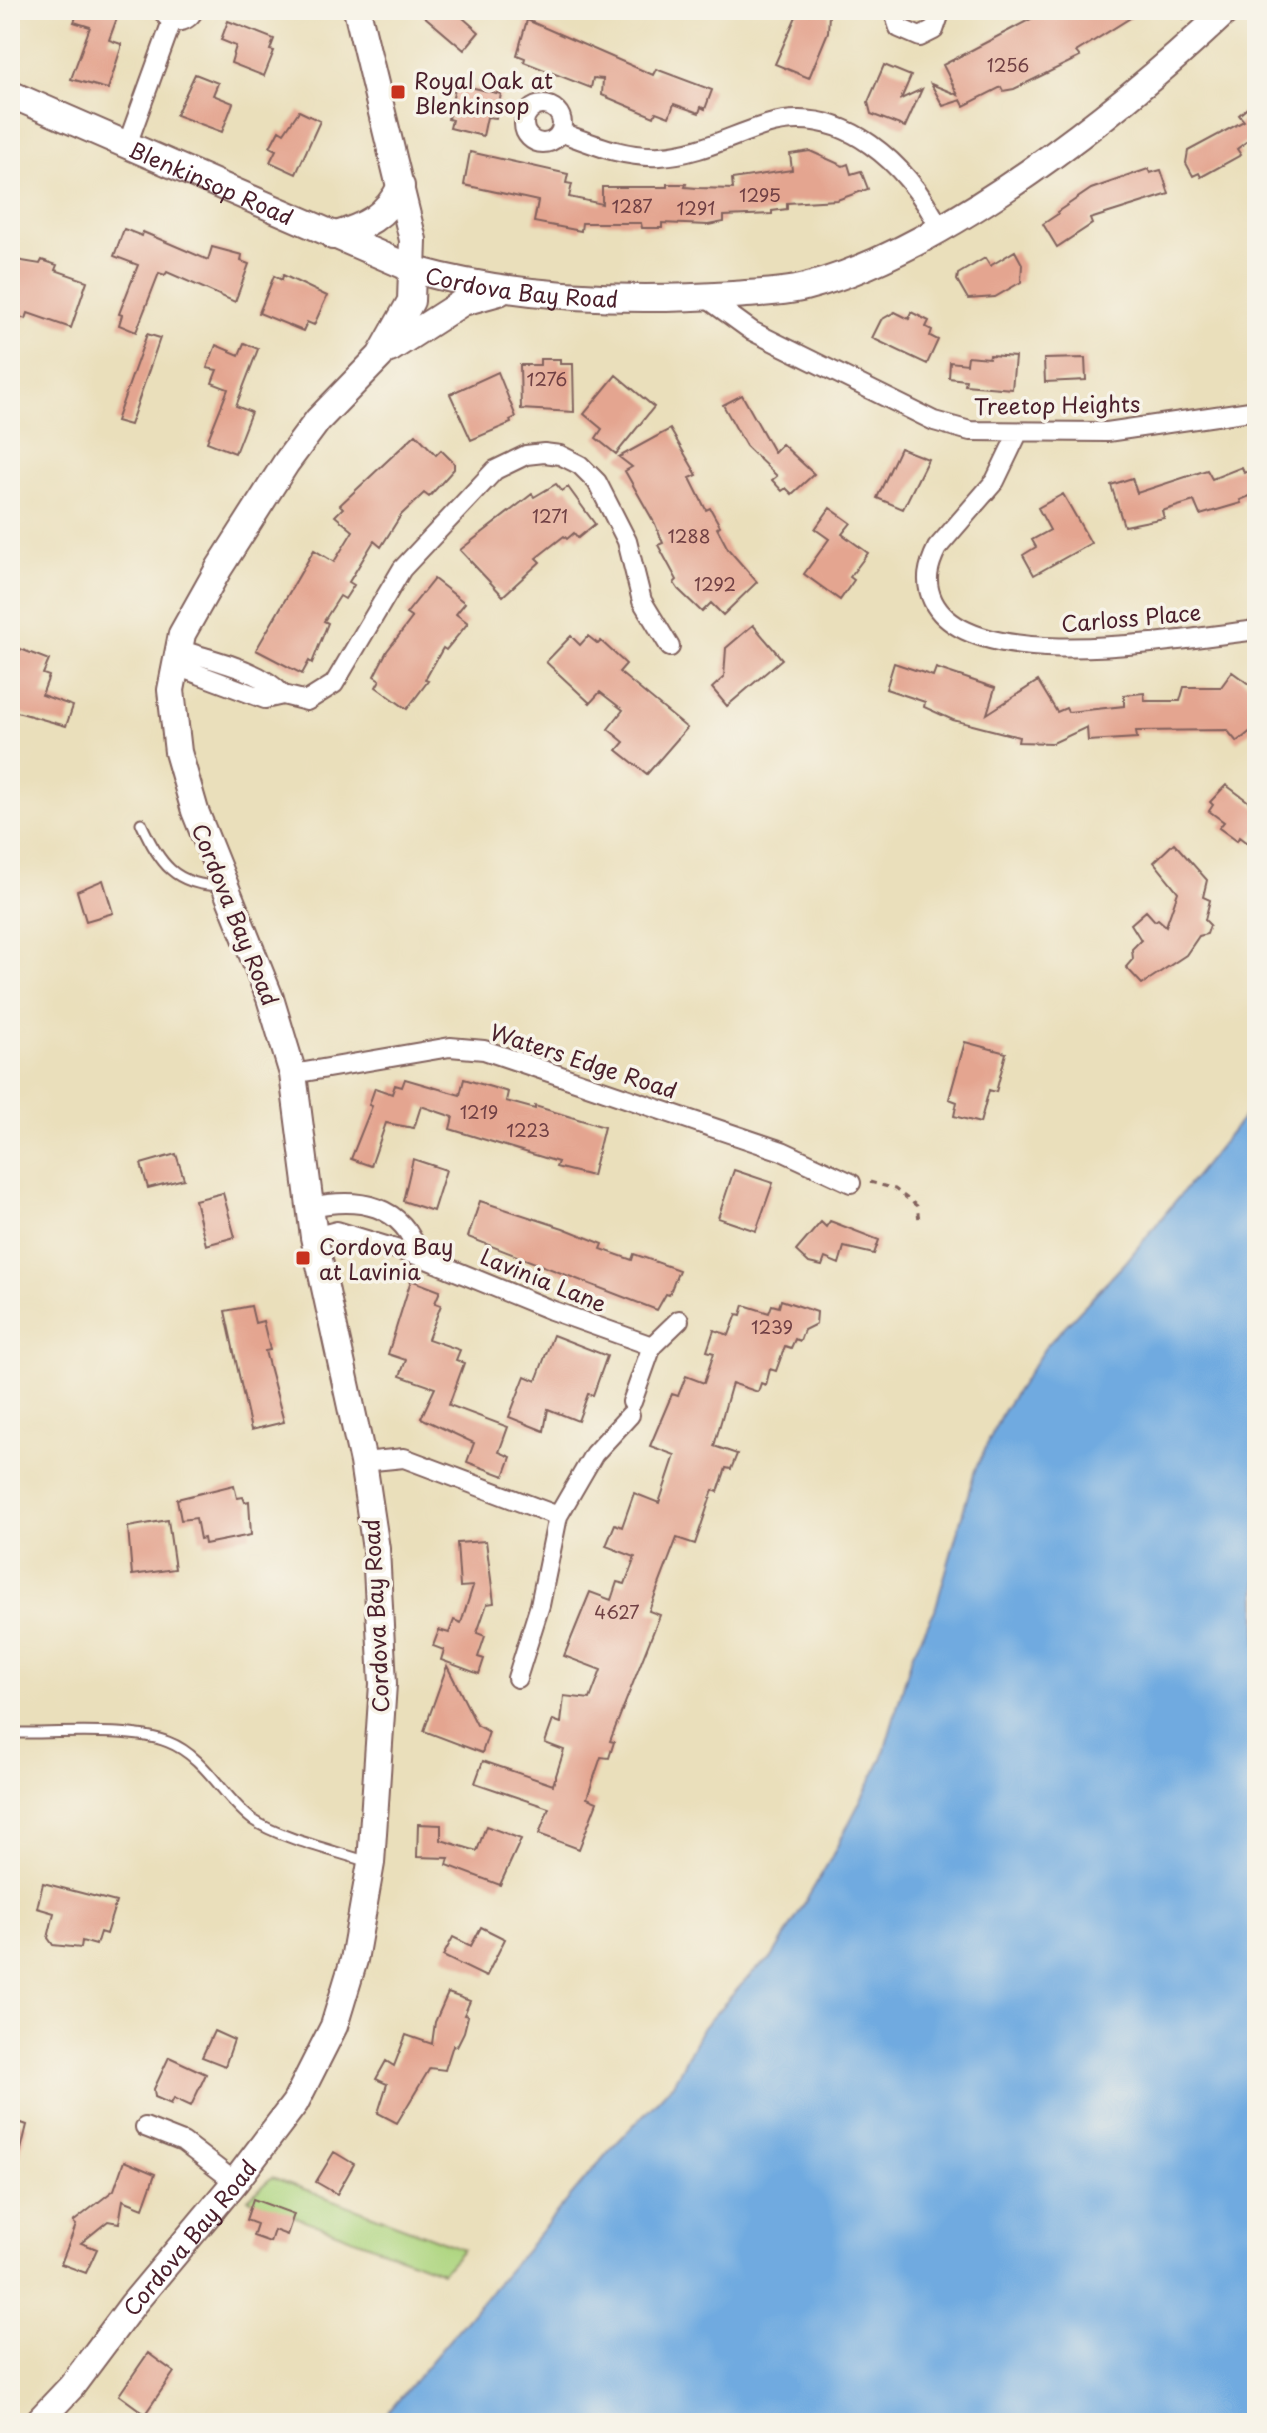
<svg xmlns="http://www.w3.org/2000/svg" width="1267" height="2433" font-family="'Playpen Sans',sans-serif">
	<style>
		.green { fill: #afd681; stroke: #7c7a56; stroke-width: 2 }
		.water { fill: #70aae0; stroke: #5d6486; stroke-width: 2 }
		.building { fill: #e4a590 }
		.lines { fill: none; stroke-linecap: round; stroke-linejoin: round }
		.service-casing { stroke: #82625d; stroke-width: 13 }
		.minor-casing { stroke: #82625d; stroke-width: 22 }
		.secondary-casing { stroke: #82625d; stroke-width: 30 }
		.path { stroke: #82625d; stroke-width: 3; stroke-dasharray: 6 6; stroke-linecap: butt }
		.service { stroke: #fff; stroke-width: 9 }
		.minor { stroke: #fff; stroke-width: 18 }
		.secondary { stroke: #fff; stroke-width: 26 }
		.poi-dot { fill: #c8321e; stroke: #f7f3e8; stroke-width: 3 }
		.labels { text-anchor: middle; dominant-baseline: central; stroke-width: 7; stroke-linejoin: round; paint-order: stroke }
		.number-label { font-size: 18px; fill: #704044 }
		.poi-label { font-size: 22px; fill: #4a1f2b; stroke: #f7f3e8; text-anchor: start }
		.street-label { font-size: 22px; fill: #4a1f2b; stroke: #f7f3e8 }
	</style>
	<rect width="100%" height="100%" fill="#f7f3e8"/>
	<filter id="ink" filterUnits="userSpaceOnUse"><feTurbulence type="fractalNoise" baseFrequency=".0125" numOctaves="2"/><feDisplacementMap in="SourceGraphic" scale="16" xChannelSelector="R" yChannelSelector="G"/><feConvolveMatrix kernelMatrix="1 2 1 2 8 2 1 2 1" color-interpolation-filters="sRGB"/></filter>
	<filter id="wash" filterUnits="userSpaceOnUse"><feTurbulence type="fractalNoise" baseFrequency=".006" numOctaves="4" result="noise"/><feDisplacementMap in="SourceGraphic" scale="32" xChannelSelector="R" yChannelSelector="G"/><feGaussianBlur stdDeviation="1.8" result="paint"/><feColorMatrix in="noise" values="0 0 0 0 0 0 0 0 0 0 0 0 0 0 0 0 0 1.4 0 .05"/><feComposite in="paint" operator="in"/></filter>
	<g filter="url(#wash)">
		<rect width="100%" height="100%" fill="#eadfbb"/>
		<path class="green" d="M272,2177L463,2249L442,2272L248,2199Z"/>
		<path class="water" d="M1257,1100V2423H379L609,2151L673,2084L703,2027L753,1972L772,1958L830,1860L882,1759L913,1653L935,1610L975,1470L1002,1413L1046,1346L1126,1262Z"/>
		<g id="blocks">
			<path class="building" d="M79,10H120L109,40L121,44V48L108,89L71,79L90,27L74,22Z
				M417,10H454L479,32L464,50Z
				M1048,10H1143L1076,52L1080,57L1014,89L1003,91L1001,87L964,106L961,100L943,106L931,84L958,95L943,65Z
				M798,12L829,14L828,32L809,78L775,64Z
				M527,20L653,75L656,69L712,90L705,109L701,107L699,113L674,104L669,117L656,112L654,117L602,95L603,79L593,78L591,88L524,62L525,58L517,55Z
				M228,21L274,39L270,50L274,51L264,76L231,63L236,46L221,40Z
				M884,65L911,76L901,99L922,89L905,127L871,114L868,102Z
				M195,74L218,83L213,95L233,103L222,132L176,115Z
				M456,84L501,94L496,118L487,117L483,136L450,128L452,120L448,119Z
				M1257,100V138L1255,135L1237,149L1241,155L1201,177L1199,173L1193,176L1186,163L1188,151L1244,121L1239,115Z
				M299,111L320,121L296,174L270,162L276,150L270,147L279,130L284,133Z
				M810,151L843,166L848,164L851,174L861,171L868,189L837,200L787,203V209L772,211V214L724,216V222L708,225L662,223V228H642L641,223H582L581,231L534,222L538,201L464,185L470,152L568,174L566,183L572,184L569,197L602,204V187H667V184H686L685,187L697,188L733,189L732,179L792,170L790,154Z
				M1148,169L1150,173L1161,170L1169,194L1090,219L1092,224L1057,247L1043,224L1058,214L1057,212L1091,189Z
				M124,229L142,236L143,232L208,260L212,247L242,255L241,261L249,264L235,302L167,272L165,275L159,273L136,332L119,325L122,315L119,314L138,265L114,256Z
				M1015,251L1022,264L1021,282L995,297L968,299L957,280L958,274L985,258L990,266Z
				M16,260L40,264L42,260L57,265L55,270L87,281L71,328L28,313L26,319L10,314V278Z
				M283,275L327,296L314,325L307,322L303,331L259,313L274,276L282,280Z
				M895,312L909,319L911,312L929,321L926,327L932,330L930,336L938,340L927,364L872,338L881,320Z
				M147,334L160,338L130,425L116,421Z
				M244,343L258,349L236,406L251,412L235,453L207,442L228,389L212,383L217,370L207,368L216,345L239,355Z
				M990,355L1015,357L1012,389L965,385L966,380L949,378L950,362L967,364L968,356L989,358Z
				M1085,358L1086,380L1045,382L1044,359Z
				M540,359H560V364H573L574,412L521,409L520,365H540Z
				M498,372L516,417L510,420L511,423L471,440L450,394Z
				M616,375L654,407L616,454L596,438L602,429L584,414Z
				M742,395L774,452L782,444L814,474L792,494L786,488L782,491L772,480L777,476L746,446L723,405Z
				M670,429L697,475L690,478L706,510L710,508L720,526L717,528L728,549L757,582L723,615L711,603L702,612L678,589L674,583L677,580L658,545L663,543L655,524L625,471L632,467L619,457Z
				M416,434L436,455L441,450L454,463V469L429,497L424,493L401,515L381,547L374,541L349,582L354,585L345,599L340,596L324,621L328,623L312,663L309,661L302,674L256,650L314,550L334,562L353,531L335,516L343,508L340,505Z
				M900,448L928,459L903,509L877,498Z
				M1242,467L1244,473L1257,468V493L1240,500L1241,503L1200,515L1194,501L1162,511L1164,518L1124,526L1111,485L1132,478L1137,493L1207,470L1212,479Z
				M556,484L562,491L568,487L595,524L578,538L574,533L567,539L564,536L536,558L540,562L503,596L460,550L532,494L534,497Z
				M1063,494L1091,543L1034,575L1023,555L1036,547L1032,540L1050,530L1038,508Z
				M830,508L851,523L842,534L868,553L850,577L854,580L840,600L804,574L829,539L815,529Z
				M434,579L465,603L456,614L468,623L446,650L443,648L425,680L428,681L407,709L376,687L380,680L374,676L387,651L412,618L406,614Z
				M753,625L782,659L727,706L712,688L724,677L726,648Z
				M571,636L580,645L588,636L598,644L601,641L626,664L619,672L687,728L647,774L617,750L624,742L608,729L623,710L600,692L590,703L546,662Z
				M10,645L49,660L43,674L49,676L42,695L73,706L66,726L10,710Z
				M894,663L933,676L936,668L995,688L987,714L1038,681L1057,712L1066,708L1068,712L1124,706V695L1144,693L1145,701H1180L1184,687H1221L1232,672L1257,690V726L1237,742L1227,730L1136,731L1137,738L1088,741L1087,727L1053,743L1018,742L1019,737L953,720L924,707L925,702L886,689Z
				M1226,785L1257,808V830L1247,843L1239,837L1237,841L1219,828L1224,822L1209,811L1213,805L1210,802Z
				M1174,843L1207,880L1203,897L1210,900L1205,920L1210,925L1207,934L1199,936L1186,955L1142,984L1126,967L1133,959L1132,949L1141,940L1131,924L1146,911L1155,921L1158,919L1166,926L1178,892L1154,862Z
				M103,880L113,913L86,921L77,891Z
				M965,1042L1006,1053L996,1092L989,1090L980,1123L954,1116L957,1102L949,1099Z
				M405,1079L460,1095L464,1079L508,1092L506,1101L535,1109V1106L604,1127L592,1176L556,1167L558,1162L450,1129L453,1117L421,1106L414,1128L386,1123L371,1166L351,1159L372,1106L369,1105L375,1088L392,1094L395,1085L402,1087Z
				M176,1154L184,1179L148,1188L141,1164Z
				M413,1159L446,1170L433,1211L403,1201Z
				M734,1170L773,1183L756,1231L718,1218Z
				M223,1193L235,1237L206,1245L195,1200Z
				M480,1201L563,1228L603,1244L601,1249L632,1260L634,1254L679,1270L669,1295L666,1294L657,1310L468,1237Z
				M830,1221L879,1240L874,1254L844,1247L839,1264L825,1258L822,1266L809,1263L796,1251L821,1222L826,1227Z
				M411,1280L440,1291L435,1303L441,1305L428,1339L460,1350L456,1360L464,1363L449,1405L508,1427L499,1452L511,1457L504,1476L467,1462L474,1443L421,1418L435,1388L400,1376L406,1360L388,1354Z
				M781,1300L817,1312L816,1324L804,1330L800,1341L795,1339L791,1348L785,1346L776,1371L770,1369L766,1385L761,1383L758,1392L732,1383L714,1446L737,1454L731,1469L726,1468L718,1492L713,1490L695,1544L677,1538L649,1611L660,1615L610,1741L614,1742L609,1758L601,1757L587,1798L597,1802L579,1849L539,1834L549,1808L475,1783L483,1761L553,1785L564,1750L545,1743L553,1720L561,1723L564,1696L590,1699L601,1670L564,1656L590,1592L611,1600L617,1582L625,1584L635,1557L606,1546L615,1524L622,1527L634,1493L659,1503L675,1455L650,1446L672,1394L678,1396L686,1376L704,1383L714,1353L707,1351L714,1330L729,1335L737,1314L741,1315L744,1305L769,1313L772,1305L779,1307Z
				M251,1306L255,1323L263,1321L270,1350L265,1351L284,1422L251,1430L225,1311Z
				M553,1335L607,1356L593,1395L588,1394L578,1421L548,1409L544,1431L509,1417L525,1376L536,1381Z
				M234,1485L237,1498L243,1497L245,1502L249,1501L251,1535L205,1544L204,1538L200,1539L196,1518L181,1520L177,1499Z
				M168,1520L175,1569L132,1575L128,1527Z
				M486,1541L494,1603L487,1604L477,1633L485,1636L478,1657L484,1659L479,1674L441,1660L444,1650L433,1646L439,1630L449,1633L454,1620L461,1623L473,1586L460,1587L457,1543Z
				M447,1666L477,1725L489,1732L482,1753L424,1731Z
				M418,1824L441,1825V1840L477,1851L486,1826L521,1839L500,1885L447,1865L449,1858L417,1857Z
				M43,1883L116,1902L106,1934L100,1932L96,1945L82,1941L81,1948L53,1945L48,1938L54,1913L37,1908Z
				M481,1927L505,1939L486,1977L443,1956L453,1937L471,1946Z
				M448,1993L470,2001L464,2015L468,2016L464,2032L457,2046L453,2045L445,2070L430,2068L397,2123L378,2113L387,2084L376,2079L386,2061L394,2066L406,2035L432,2044L435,2022Z
				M214,2031L234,2040L225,2066L202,2057Z
				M169,2057L206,2074L191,2106L174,2098L171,2104L155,2097L154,2089Z
				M10,2119L27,2125L16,2170L10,2169Z
				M334,2152L354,2164L337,2194L316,2182Z
				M124,2161L155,2174L143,2208L123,2200L119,2223L108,2221L81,2243L97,2249L86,2273L61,2264L76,2225L73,2222L114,2190Z
				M253,2199L294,2214L287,2235L274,2230L270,2242L253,2236L257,2224L246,2220Z
				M148,2353L174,2372L145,2414L119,2395Z"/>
		</g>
	</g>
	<g filter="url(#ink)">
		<use href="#blocks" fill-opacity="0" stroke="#82625d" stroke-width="2"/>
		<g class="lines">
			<defs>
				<path id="service" d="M141,823C159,863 175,886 222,886
					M10,1733C53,1734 130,1727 168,1742C205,1756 224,1799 253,1820C279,1838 336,1851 368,1862"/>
				<path id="minor" d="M162,10C170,25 186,25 194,10
					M893,10L899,28L920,37L934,30L941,10
					M524 124a19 19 0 1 1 38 0a19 19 0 1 1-38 0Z
					M560,132C593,144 624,158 660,156C699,154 730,136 766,125C844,102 908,165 940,229
					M127,145L172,21
					M705,297L752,331L934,421L970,431L1107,432L1250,411
					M1018,433L995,481L937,548C928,566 924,582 933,601C971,678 1187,638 1257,630
					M178,649C213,661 258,668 283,695
					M174,665L265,699L283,695L307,701L334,684L402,569L495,470L526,455L544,453L560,455L580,465L597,482L627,541L642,601L670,647
					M293,1074L450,1047L484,1050L782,1151L851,1183
					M310,1207C358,1197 403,1203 419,1256
					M314,1237L337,1231L419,1256L551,1310L652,1346
					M632,1402L652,1346L679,1320
					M363,1462L404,1458L558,1516
					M517,1678L540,1605L558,1516L594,1454L630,1415
					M145,2127L183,2142L235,2182"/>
				<g id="secondary">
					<path id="s1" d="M10,94L415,270C516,298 629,302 733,295C757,293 782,293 805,287C947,250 1121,110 1227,10"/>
					<path d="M333,236C364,227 386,217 401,186"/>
					<path d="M390,349L463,302L499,292"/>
					<path id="s2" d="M37,2423L71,2387L133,2304L235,2182L295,2103L334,2026L354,1960L371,1863L383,1684L376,1549L363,1462L314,1237L293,1074L270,998L195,811L178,752L171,690L182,634L219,568L286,463L318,420L380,356L411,301L413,240L357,10"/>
				</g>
			</defs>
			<use href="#service" class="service-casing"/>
			<use href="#minor" class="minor-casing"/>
			<use href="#secondary" class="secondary-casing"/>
			<path class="path" d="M1170,10L1184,19
				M870,1182L895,1189L917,1206L919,1220"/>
			<use href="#service" class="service"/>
			<use href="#minor" class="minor"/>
			<use href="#secondary" class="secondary"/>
		</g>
	</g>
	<g class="poi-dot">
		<rect x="390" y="84" width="16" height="16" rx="4"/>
		<rect x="295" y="1250" width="16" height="16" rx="4"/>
	</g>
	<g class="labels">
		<g class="number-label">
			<text x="1008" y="64">1256</text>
			<text x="760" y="194">1295</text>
			<text x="632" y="205">1287</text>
			<text x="696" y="207">1291</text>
			<text x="547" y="378">1276</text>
			<text x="550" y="515">1271</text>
			<text x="689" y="535">1288</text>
			<text x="715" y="583">1292</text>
			<text x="479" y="1111">1219</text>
			<text x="528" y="1129">1223</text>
			<text x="772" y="1326">1239</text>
			<text x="617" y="1611">4627</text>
		</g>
		<g class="poi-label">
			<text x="414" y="79">Royal Oak at<tspan x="414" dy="25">Blenkinsop</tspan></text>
			<text x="319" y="1245">Cordova Bay<tspan x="319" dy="25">at Lavinia</tspan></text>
		</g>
		<g class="street-label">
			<text stroke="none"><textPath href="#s1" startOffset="220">Blenkinsop Road</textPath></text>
			<text stroke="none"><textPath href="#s1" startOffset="550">Cordova Bay Road</textPath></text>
			<text transform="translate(1057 404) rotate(-1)">Treetop Heights</text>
			<text transform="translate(1131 617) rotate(-5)">Carloss Place</text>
			<text transform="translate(236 914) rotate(68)">Cordova Bay Road</text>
			<text transform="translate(584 1060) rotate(18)">Waters Edge Road</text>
			<text transform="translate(544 1279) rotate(22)">Lavinia Lane</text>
			<text transform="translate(375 1616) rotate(-93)">Cordova Bay Road</text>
			<text stroke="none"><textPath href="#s2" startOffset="240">Cordova Bay Road</textPath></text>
		</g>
	</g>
	<rect width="1267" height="2433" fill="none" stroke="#f7f3e8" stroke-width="40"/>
</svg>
